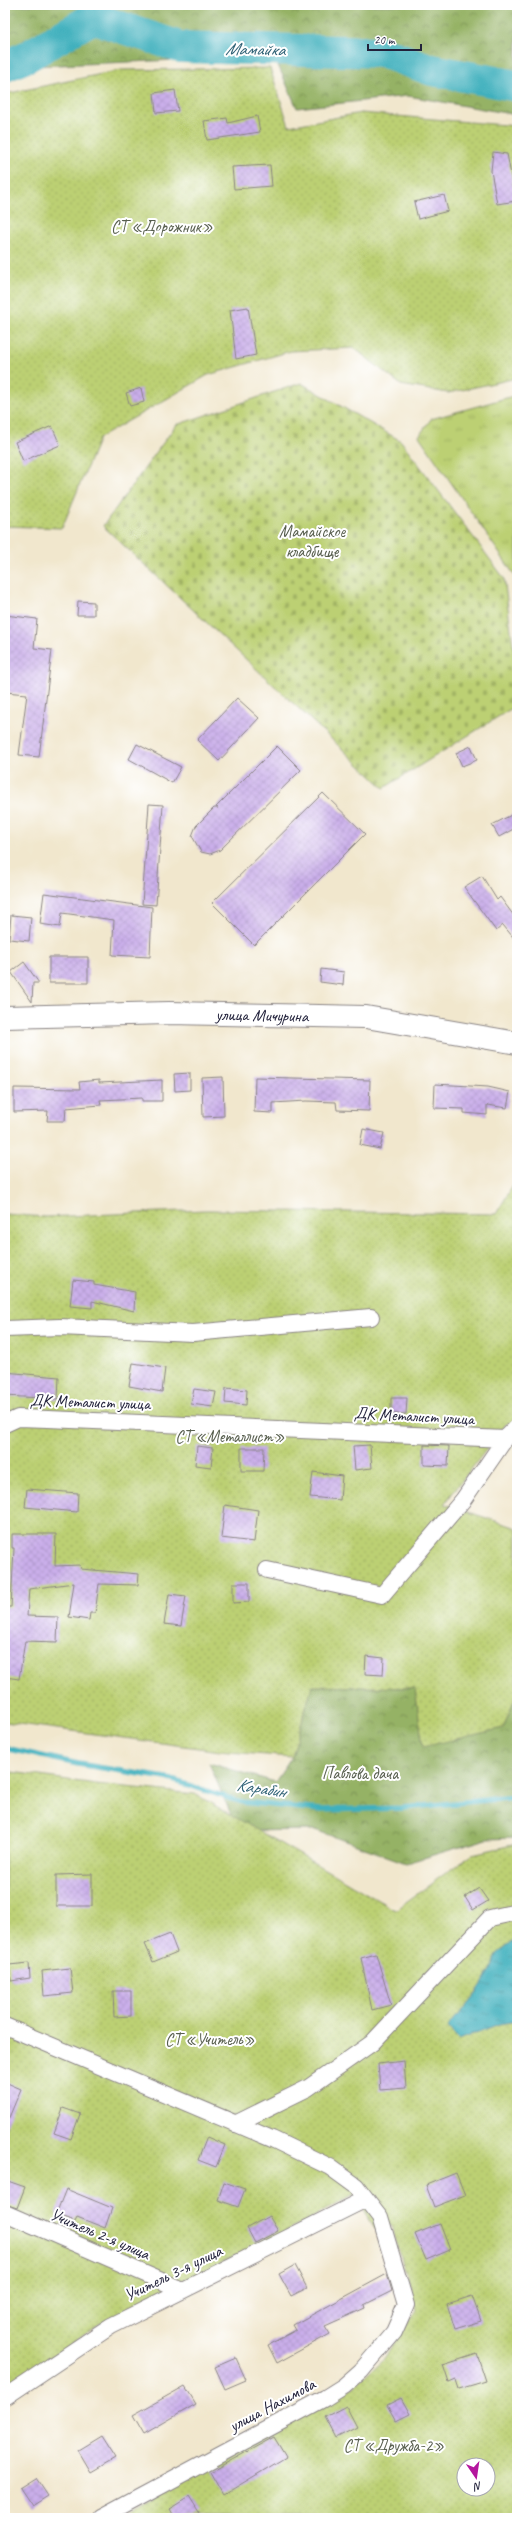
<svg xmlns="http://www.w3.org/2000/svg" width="522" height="2523" font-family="Caveat,sans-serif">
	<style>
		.grass { fill: url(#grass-tufts); stroke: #6f7957 }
		.forest { fill: url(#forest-crowns); stroke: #5c6a50 }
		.cemetery { fill: url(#cemetery-stones); stroke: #6f7957 }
		.garden { fill: url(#garden-dots); stroke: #6f7957; fill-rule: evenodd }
		.water { fill: url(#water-ripples); stroke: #32697c }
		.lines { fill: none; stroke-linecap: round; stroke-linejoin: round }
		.stream { stroke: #41b0bd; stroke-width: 5.5 }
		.river { stroke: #41b0bd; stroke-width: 32 }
		.building { fill: url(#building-cross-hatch) }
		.street-casing { stroke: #8a8484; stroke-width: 18 }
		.secondary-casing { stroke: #8a8484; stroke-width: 24 }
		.street { stroke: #fff; stroke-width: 16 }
		.secondary { stroke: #fff; stroke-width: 22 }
		.labels { text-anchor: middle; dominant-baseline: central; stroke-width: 4; stroke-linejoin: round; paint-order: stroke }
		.park-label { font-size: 17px; fill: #585f4f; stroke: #fff }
		.street-label { font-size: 17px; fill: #22223b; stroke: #fff }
		.water-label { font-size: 18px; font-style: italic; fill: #306276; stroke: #fff }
	</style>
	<defs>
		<pattern id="grass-tufts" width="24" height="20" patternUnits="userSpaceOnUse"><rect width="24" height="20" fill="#bcd073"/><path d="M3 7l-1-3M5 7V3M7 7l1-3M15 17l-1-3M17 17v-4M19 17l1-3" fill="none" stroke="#a1b264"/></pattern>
		<pattern id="forest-crowns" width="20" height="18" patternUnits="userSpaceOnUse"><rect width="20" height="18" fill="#95b265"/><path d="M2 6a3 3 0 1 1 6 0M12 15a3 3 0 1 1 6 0" fill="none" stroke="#799054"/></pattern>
		<pattern id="cemetery-stones" width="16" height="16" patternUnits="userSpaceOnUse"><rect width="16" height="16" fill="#bcd073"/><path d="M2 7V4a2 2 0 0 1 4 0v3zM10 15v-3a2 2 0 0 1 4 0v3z" fill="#a1b264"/></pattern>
		<pattern id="garden-dots" width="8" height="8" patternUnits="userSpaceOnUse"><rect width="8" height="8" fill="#bcd073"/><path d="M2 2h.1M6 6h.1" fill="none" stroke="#a1b264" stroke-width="1.8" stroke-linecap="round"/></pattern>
		<pattern id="water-ripples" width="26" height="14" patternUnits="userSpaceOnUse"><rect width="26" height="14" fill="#41b0bd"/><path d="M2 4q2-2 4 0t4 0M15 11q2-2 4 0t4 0" fill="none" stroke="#368f9b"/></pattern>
		<pattern id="building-cross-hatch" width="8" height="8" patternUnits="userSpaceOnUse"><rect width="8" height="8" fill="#caafea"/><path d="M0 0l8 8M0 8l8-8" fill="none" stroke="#ad96ca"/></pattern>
	</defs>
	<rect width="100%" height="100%" fill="#fff"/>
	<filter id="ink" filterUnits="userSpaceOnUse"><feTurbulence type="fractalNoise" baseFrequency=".025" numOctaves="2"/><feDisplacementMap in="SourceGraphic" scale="8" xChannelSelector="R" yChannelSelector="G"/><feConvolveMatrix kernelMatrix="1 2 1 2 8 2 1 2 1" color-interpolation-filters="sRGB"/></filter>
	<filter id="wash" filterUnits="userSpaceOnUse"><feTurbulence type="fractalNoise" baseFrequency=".012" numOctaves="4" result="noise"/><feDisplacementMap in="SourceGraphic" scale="16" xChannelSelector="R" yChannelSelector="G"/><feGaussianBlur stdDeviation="0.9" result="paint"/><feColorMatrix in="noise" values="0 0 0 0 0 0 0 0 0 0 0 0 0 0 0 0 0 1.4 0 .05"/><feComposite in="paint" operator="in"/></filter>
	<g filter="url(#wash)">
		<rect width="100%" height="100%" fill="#f1e7cd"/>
		<path class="grass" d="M517,395V585L515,576L419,436L431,419Z"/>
		<path class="forest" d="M5,5H517V115L408,96L297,108L274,56L34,66L5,73Z
			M312,1686L415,1688L423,1746L503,1728L517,1694V1838L487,1839L406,1863L315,1830L238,1831L209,1763L275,1782L292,1757Z"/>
		<path class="cemetery" d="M301,383L401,441L504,578L517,675V705L384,788L103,526L176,425Z"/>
		<path class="garden" d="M270,68L289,126L361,113L517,126V378L448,393L401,385L354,348L291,351L208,375L99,438L62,528L5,526V94L121,70Z
			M517,1179V1426L507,1423L444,1504L517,1528V1694L503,1728L423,1747L415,1688L312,1686L292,1757L228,1752L5,1722V1214L45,1217L206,1210L496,1214Z
			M5,1771L96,1784L195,1794L395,1910L472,1854L517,1844V2518H116L357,2384L383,2360L417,2310L391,2225L376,2230L354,2194L272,2240L165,2289L96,2327L5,2388ZM464,2465H488V2489H464Z"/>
		<path class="water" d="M517,1939V2021L499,2024L458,2040L448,2027L477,1992L491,1970L497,1954Z"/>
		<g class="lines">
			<path class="stream" d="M5,1748L78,1764L166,1778L242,1802L321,1810L403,1808L517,1797"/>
			<path class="river" d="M5,66L28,56L93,18L180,47L382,52L432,70L517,86"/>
		</g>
		<g id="blocks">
			<path class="building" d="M175,90L178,111L156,113L154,93Z
				M257,116L260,132L207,140L204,121L227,118L228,123Z
				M493,152L507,154L516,201L497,204L491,171Z
				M270,165L272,186L234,189L232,167Z
				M444,195L448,211L418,219L414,202Z
				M248,307L256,355L236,359L230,310Z
				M141,388L144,402L130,406L126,393Z
				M52,426L60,445L23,461L15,442Z
				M78,601L94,602V615H77Z
				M5,615L37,619L34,648L52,650L39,757L19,755L27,694L5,692Z
				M237,698L259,718L219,761L197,740Z
				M137,744L181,767L172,783L129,759Z
				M277,746L301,770L220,850L210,854L201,852L192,836L196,826L214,808H218L216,807Z
				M471,746L477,760L462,766L456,753Z
				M323,793L365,834L254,945L212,903Z
				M149,804L163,805L156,905L142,904Z
				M517,812V827L499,837L492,825Z
				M482,876L497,900L500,897L517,920V942L503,925L496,931L464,887Z
				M44,893L152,907L150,957L112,955L114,920L62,913L60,927L40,924Z
				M11,915L31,917L29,941L9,939Z
				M49,957H88V983H49Z
				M24,962L39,983H33L32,1002L11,972Z
				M321,969L344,972L343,985L320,982Z
				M190,1073V1090L175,1091L174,1074Z
				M223,1077L224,1116L203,1117L202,1078Z
				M255,1077L370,1080L369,1111L337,1110L336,1102L306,1101L273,1103V1113L254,1112Z
				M99,1080V1083L162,1080V1101H142V1098L100,1100L101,1105L66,1108L65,1121H47L48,1111L14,1112V1088L80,1089L79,1082Z
				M435,1084L488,1087L510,1092L507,1108L487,1105V1115L464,1113V1109L434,1108Z
				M363,1129L384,1133L380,1149L360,1145Z
				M73,1280L94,1282V1285L135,1292L134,1311L92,1301V1308L70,1306Z
				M133,1363L165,1368L162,1392L129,1386Z
				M5,1372L59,1377L58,1399L5,1396Z
				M226,1388L247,1390L246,1405L225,1403Z
				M194,1389L216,1392L213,1407L191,1404Z
				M391,1398H407L406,1414H391Z
				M370,1445L372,1468L355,1470L353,1446Z
				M424,1445L449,1446L448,1466L424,1465Z
				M197,1446L213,1448L211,1467L195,1465Z
				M241,1448H264L263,1471H241Z
				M313,1472L342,1476L340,1500L310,1497Z
				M27,1489L78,1493L77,1512L25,1507Z
				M225,1505L258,1510L254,1542L221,1538Z
				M12,1534H56L55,1566L80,1565L81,1569L139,1574L138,1585L99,1584L95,1613H90L89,1620L69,1617L74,1583L29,1589L27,1616L58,1617L57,1642L25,1641L19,1679L5,1677V1607H11L14,1548H12Z
				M233,1583H249V1602L233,1603Z
				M169,1594L186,1596L181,1626L164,1624Z
				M366,1656L384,1658L383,1675L365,1674Z
				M92,1874V1906H56V1875Z
				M479,1888L488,1901L473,1910L465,1897Z
				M170,1934L177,1952L153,1962L145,1944Z
				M376,1954L391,2005L372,2010L361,1958Z
				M29,1963L30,1978L11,1981L9,1965Z
				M70,1968L73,1993L44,1996L42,1971Z
				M113,1991H131V2016L114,2017Z
				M404,2061L406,2088L380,2090L378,2064Z
				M5,2082L21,2089L5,2127Z
				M63,2108L80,2114L71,2139L54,2133Z
				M207,2137L225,2145L216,2167L198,2160Z
				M456,2173L465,2195L434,2207L426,2185Z
				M5,2180L25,2187L17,2208L5,2204Z
				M224,2182L245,2189L238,2207L218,2200Z
				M66,2189L112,2208L105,2228L77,2217L75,2221L56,2214Z
				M269,2216L278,2231L255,2243L247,2228Z
				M440,2224L450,2250L426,2260L415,2234Z
				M295,2265L307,2288L291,2296L279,2274Z
				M387,2274L392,2291L364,2305L365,2308L325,2326L330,2334L277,2363L268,2345L296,2330L293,2325Z
				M472,2296L481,2321L455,2329L447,2304Z
				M477,2354L486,2381L459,2389L456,2380L449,2383L443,2365Z
				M236,2358L246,2380L225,2389L215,2367Z
				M185,2386L196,2404L144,2434L133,2415Z
				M401,2398L410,2414L396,2421L387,2405Z
				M346,2406L357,2427L336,2438L325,2417Z
				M101,2436L115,2458L91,2472L78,2450Z
				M274,2437L286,2457L223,2495L210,2472Z
				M36,2478L48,2496L32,2506L20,2488Z
				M189,2497L199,2513L191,2518H174L169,2509Z"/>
		</g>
	</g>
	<g filter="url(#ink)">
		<use href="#blocks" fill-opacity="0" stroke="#8a8484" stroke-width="1"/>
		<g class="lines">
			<defs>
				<path id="street" d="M5,1329L60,1327L193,1333L371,1317
					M5,1424L18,1418L48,1419L505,1439
					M267,1570L382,1595L463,1500L505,1439L517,1427
					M5,2026L272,2139L330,2167L356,2186L380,2217L406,2305L394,2332L361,2371L344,2386L325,2398L101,2518
					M235,2124L308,2088L372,2043L490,1918L517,1912
					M5,2213L180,2289
					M5,2397L111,2326L366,2199"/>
				<g id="secondary">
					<path id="s1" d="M5,1017L169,1013L366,1017L517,1043"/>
				</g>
			</defs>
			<use href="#street" class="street-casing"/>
			<use href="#secondary" class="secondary-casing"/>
			<use href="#street" class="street"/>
			<use href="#secondary" class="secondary"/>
		</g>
	</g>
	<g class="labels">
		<g class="park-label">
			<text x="162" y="226">СТ «Дорожник»</text>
			<text x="312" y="531">Мамайское<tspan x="312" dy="20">кладбище</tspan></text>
			<text x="230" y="1436">СТ «Металлист»</text>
			<text x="360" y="1773">Павлова дача</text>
			<text x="210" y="2039">СТ «Учитель»</text>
			<text x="394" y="2445">СТ «Дружба-2»</text>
		</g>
		<g class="street-label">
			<text stroke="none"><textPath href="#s1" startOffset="257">улица Мичурина</textPath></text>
			<text transform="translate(90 1402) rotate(2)">ДК Металист улица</text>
			<text transform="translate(414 1416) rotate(3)">ДК Металист улица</text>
			<text transform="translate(100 2234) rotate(23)">Учитель 2-я улица</text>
			<text transform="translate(173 2273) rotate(-26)">Учитель 3-я улица</text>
			<text transform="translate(272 2405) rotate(-28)">улица Нахимова</text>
		</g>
		<g class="water-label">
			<text transform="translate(255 49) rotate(1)">Мамайка</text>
			<text transform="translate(261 1788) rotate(9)">Карабин</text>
		</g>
	</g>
	<rect width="522" height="2523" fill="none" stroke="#fff" stroke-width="20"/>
	<g transform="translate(476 2477) rotate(167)"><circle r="19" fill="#ffffff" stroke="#a7a7b1"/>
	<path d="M0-3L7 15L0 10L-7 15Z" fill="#b5179e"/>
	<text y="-6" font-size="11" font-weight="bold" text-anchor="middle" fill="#22223b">N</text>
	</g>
	<path d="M368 44v6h53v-6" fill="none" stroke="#22223b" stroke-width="2"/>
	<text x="374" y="44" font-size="12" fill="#22223b" stroke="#ffffff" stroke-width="3" paint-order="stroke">20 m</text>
</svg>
